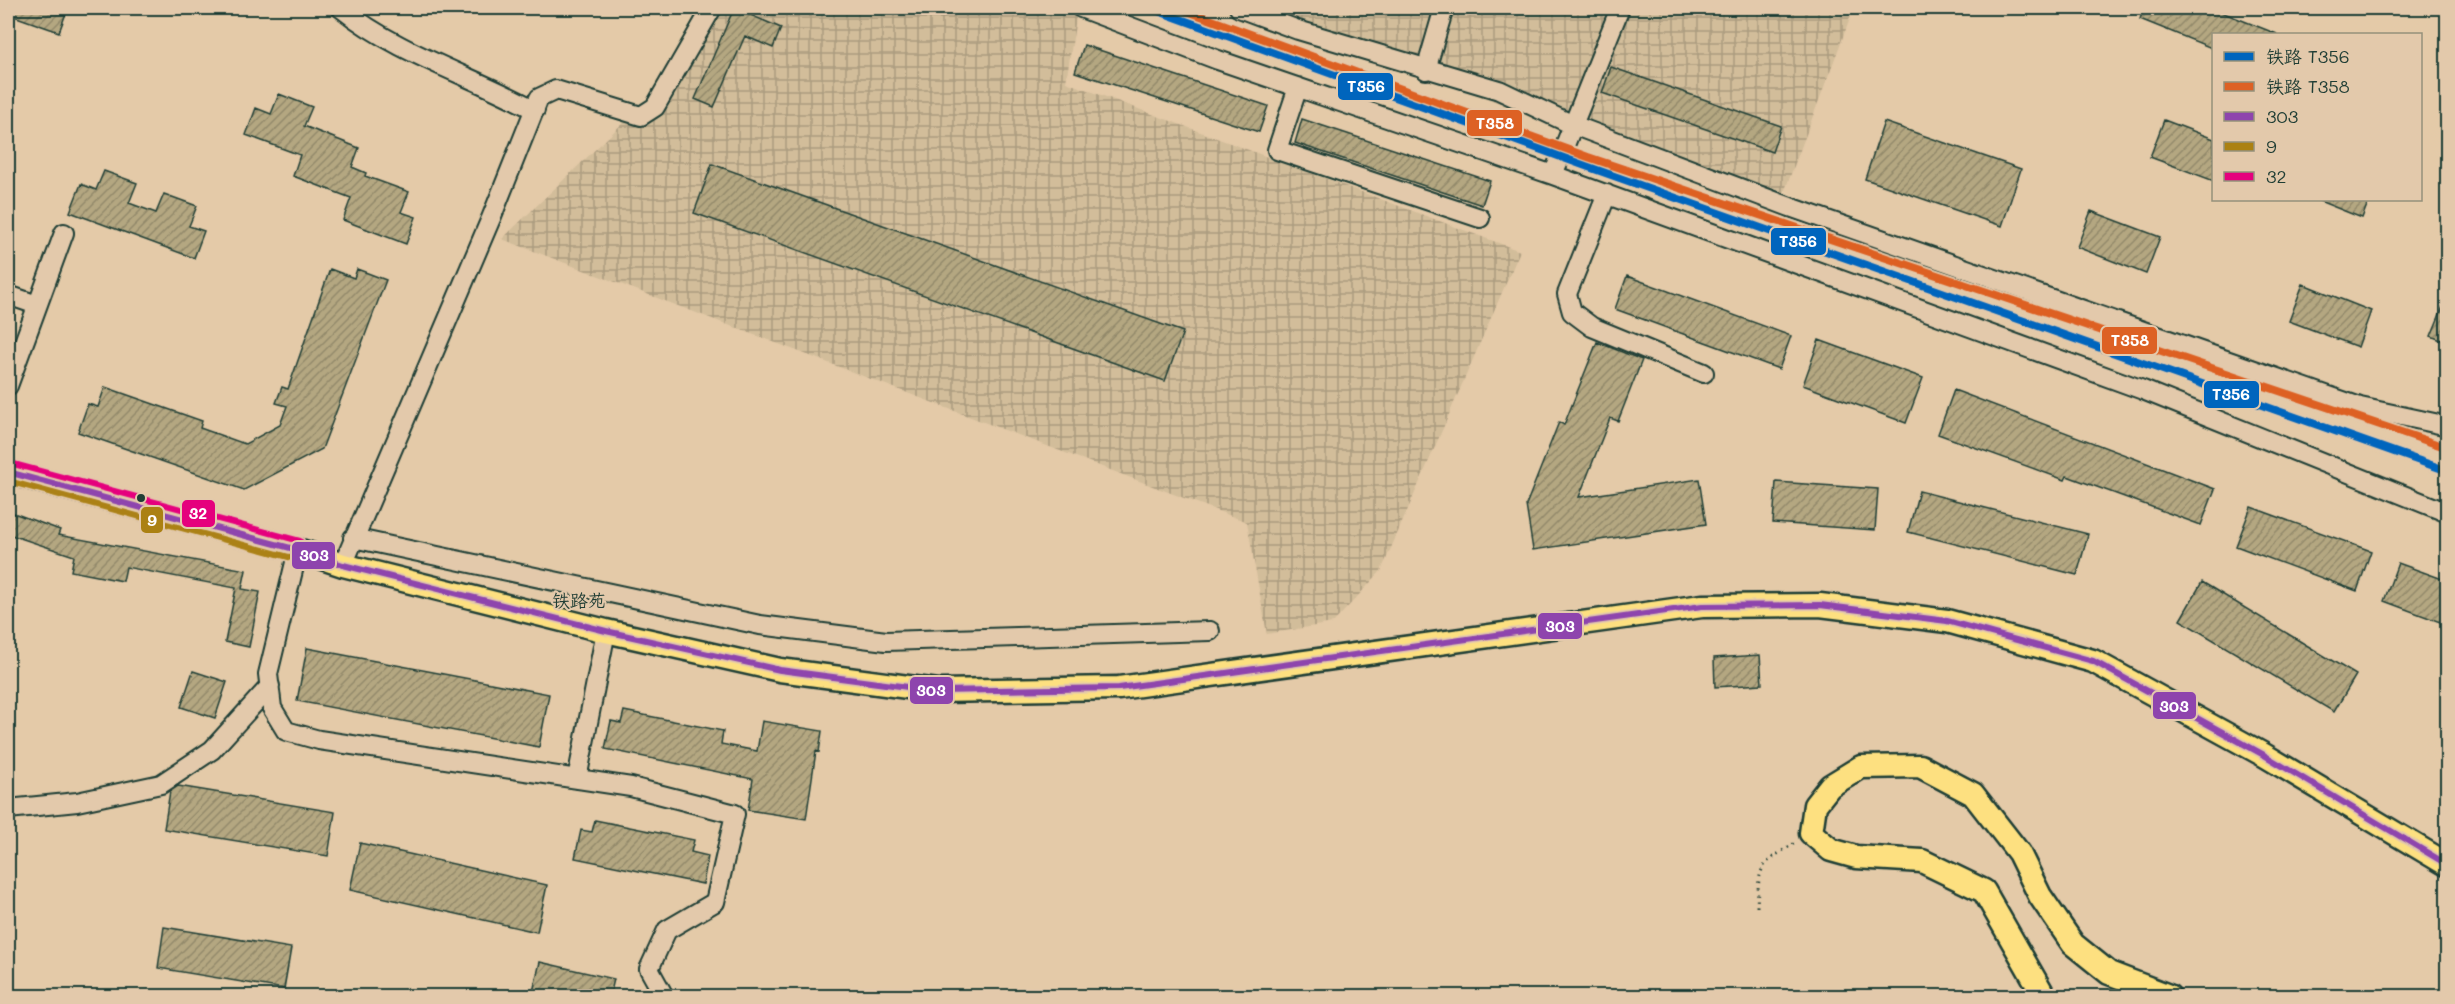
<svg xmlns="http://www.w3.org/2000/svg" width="2455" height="1004" font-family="Mali,'LXGW WenKai TC',sans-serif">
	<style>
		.industrial { fill: url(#industrial-grid) }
		.building { fill: url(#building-hatch); stroke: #1f3d34; stroke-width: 1.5 }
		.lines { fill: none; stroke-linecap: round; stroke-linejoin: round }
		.minor-casing { stroke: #1f3d34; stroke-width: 22 }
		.major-casing { stroke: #1f3d34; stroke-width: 27 }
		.path { stroke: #1f3d34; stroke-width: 3; stroke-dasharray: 1.5 4.5; stroke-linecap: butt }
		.minor { stroke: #e3c9ab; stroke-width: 18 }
		.major { stroke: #fde080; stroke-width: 22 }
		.bus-1-casing { stroke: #e3c9ab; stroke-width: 10 }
		.bus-2-casing { stroke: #e3c9ab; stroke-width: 10 }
		.bus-3-casing { stroke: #e3c9ab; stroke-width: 10 }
		.bus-1 { stroke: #8e44ad; stroke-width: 6 }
		.bus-2 { stroke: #ab8112; stroke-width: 6 }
		.bus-3 { stroke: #e5007d; stroke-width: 6 }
		.rail-1-casing { stroke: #e3c9ab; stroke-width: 12 }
		.rail-2-casing { stroke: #e3c9ab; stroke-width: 12 }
		.rail-1 { stroke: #0065bd; stroke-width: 8 }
		.rail-2 { stroke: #dd6124; stroke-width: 8 }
		.bus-dot { fill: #1f3d34; stroke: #e3c9ab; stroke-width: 2 }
		.labels { text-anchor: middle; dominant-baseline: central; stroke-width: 4.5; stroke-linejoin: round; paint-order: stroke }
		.neighbourhood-label { font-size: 18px; fill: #1f3d34; stroke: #e3c9ab }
		.line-badge { stroke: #e3c9ab; stroke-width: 2 }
		.badge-label { font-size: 16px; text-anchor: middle; font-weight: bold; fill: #fff }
	</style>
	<defs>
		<pattern id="industrial-grid" width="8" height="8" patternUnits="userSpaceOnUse" patternTransform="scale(1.5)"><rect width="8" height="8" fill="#d2bd9a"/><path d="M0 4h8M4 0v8" fill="none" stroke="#aa9b7e"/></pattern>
		<pattern id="building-hatch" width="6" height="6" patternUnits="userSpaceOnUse" patternTransform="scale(1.5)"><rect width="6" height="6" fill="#b4a781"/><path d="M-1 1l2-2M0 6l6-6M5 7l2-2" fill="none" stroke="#92896a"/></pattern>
	</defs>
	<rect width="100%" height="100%" fill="#e4caa8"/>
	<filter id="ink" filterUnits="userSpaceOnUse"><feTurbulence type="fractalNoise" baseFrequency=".0167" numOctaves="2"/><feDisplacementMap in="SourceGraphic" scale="12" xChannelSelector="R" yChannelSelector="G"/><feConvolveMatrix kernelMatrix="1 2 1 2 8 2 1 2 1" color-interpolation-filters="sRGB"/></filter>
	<g filter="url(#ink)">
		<path class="industrial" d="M699,8H1064L1077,12L1066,82L1520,251L1381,571L1333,623L1267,634L1247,522L502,239L652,95Z
			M1234,8H1854L1780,203Z"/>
		<path class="building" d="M8,8H68L59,32L8,14Z
			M734,8L781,28L773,48L745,36L714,107L695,99Z
			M2144,8H2211L2277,34H2214V49L2140,19Z
			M1084,45L1268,106L1259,132L1075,72Z
			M1611,67L1781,126L1772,152L1602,93Z
			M279,94L312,107L304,126L359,148L352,167L366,173L365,176L409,192L401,212L416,217L406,244L343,220L351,198L293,176L300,155L246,135L256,108L271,114Z
			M1302,119L1490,181L1482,205L1295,143Z
			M2164,120L2214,139V181L2150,157Z
			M1884,122L2021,169L2002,226L1865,179Z
			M712,164L1183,332L1165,381L694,213Z
			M104,171L137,183L129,203L156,213L164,194L197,206L189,226L204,231L194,258L70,212L81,184L96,190Z
			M2317,200H2369L2362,218Z
			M2091,211L2160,237L2146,274L2077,247Z
			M330,269L354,278L357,269L386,280L322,449L244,490L78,432L88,404L98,407L105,387L202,421L200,428L245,444L280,425L287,406L276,403L282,387L288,389Z
			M1627,276L1791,336L1779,369L1615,309Z
			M2303,284L2371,311L2358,347L2289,321Z
			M2447,297H2448V343L2431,336Z
			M1819,340L1923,378L1906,423L1803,385Z
			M1597,342L1642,360L1618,421L1610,418L1579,497L1699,479L1706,524L1533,550L1526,505L1559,422L1564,425Z
			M1954,390L2215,489L2201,525L2067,476L2065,480L1938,434Z
			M1776,482L1878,489L1875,530L1773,523Z
			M1919,491L2088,534L2077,575L1908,532Z
			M2251,507L2371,551L2357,591L2236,546Z
			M8,511L60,530L58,535L246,570L242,589L260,592L249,647L225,642L236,588L126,567L123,581L71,571L74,556L8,534Z
			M2398,563L2448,581V625L2384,601Z
			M2202,582L2356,675L2334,712L2180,620Z
			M307,648L549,694L539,747L297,701Z
			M1760,655L1762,684L1715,687L1714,658Z
			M193,671L227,682L215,718L181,707Z
			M624,711L723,731L721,744L757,751L762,721L822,731L819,752L816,751L806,819L748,810L753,779L605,749L611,721L621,723Z
			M178,786L335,812L328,856L164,829L170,791Z
			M595,820L694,840L691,852L708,856L703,884L575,858L581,830L592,832Z
			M360,843L547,885L537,932L350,890Z
			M164,927L291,948L284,989L158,968Z
			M540,962L614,979L610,996H532Z"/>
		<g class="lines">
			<defs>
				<path id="minor" d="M341,8C398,54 471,75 535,110
					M1081,8L1218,60L1553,175L2143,390L2448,513
					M1239,8L1298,30L1499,90L1573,125L1790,207L2360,407L2448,426
					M1426,70L1444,8
					M1298,87L1277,150L1480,218
					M1553,175L1620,8
					M1607,194L1567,294L1572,312L1592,327L1704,373
					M8,295L37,305
					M8,386L64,233
					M353,538L760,625L886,641L1210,631
					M298,550L268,674L272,708L286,731L319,740L631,787L735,814L715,902L667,930L649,969L664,996
					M343,565L492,216L539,98L556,90L641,116L655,107L712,8
					M577,779L606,631
					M8,809L77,802L161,784L212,750L270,686"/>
				<path id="major" d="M8,472L298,550L343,565L606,631L780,670L938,691L1119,688L1702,606L1820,605L1947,621L2093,661L2264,755L2448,865
					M2044,996L1984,891L1922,861L1856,857L1831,850L1811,833L1815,805L1830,786L1861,767L1920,766L1973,794L2019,853L2040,896L2073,944L2109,973L2169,996"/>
			</defs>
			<use href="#minor" class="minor-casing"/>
			<use href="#major" class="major-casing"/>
			<path class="path" d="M1757,907C1759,865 1759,865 1795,843"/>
			<use href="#minor" class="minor"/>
			<use href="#major" class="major"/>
			<defs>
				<path id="bus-1" d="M8,472L298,550L343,565L606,631L780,670L938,691L1119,688L1702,606L1820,605L1947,621L2093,661L2264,755L2448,865"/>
				<path id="bus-2" d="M8,481L296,559"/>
				<path id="bus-3" d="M10,463L300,541"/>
			</defs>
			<use href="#bus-1" class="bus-1-casing"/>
			<use href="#bus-2" class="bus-2-casing"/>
			<use href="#bus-3" class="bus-3-casing"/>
			<use href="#bus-1" class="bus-1"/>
			<use href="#bus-2" class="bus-2"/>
			<use href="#bus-3" class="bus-3"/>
			<defs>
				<path id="rail-1" d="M1150,8L1583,165L2448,471"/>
				<path id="rail-2" d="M1179,8L1588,157L2448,448"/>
			</defs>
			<use href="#rail-1" class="rail-1-casing"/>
			<use href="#rail-2" class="rail-2-casing"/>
			<use href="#rail-1" class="rail-1"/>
			<use href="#rail-2" class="rail-2"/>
		</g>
	</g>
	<circle class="bus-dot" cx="141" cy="498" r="5"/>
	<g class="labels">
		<g class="neighbourhood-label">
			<text x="579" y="600">铁路苑</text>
		</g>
	</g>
	<g class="line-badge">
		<rect x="1337" y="72" width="57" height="29" rx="6" fill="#0065bd"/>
		<rect x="1466" y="109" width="57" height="28" rx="6" fill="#dd6124"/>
		<rect x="1770" y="227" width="57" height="29" rx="6" fill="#0065bd"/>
		<rect x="2101" y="326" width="57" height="29" rx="6" fill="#dd6124"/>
		<rect x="2203" y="380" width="57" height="29" rx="6" fill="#0065bd"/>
		<rect x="181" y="499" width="35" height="29" rx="6" fill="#e5007d"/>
		<rect x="140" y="506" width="24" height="28" rx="6" fill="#ab8112"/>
		<rect x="291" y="541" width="45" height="29" rx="6" fill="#8e44ad"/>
		<rect x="1537" y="612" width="46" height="28" rx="6" fill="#8e44ad"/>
		<rect x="909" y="676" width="45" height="29" rx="6" fill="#8e44ad"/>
		<rect x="2152" y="691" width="45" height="29" rx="6" fill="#8e44ad"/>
	</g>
	<g class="badge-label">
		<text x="1366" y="92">T356</text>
		<text x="1495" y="129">T358</text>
		<text x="1798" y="247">T356</text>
		<text x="2130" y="346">T358</text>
		<text x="2231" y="400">T356</text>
		<text x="198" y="519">32</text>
		<text x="152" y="526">9</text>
		<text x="314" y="561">303</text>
		<text x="1560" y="632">303</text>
		<text x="931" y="696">303</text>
		<text x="2174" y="712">303</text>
	</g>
	<rect width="2455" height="1004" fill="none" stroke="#e3c9ab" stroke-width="30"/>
	<rect x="15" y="15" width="2425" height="974" fill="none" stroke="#1f3d34" stroke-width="2" filter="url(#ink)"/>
	<rect x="2212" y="33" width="210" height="168" fill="#e3c9ab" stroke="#95917b" stroke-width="1.5"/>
	<rect x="2224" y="52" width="30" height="9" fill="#0065bd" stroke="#95917b" stroke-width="1.5"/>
	<text x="2266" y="63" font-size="18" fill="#1f3d34">铁路 T356</text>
	<rect x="2224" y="82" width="30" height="9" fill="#dd6124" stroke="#95917b" stroke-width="1.5"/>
	<text x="2266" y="93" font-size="18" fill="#1f3d34">铁路 T358</text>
	<rect x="2224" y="112" width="30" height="9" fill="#8e44ad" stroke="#95917b" stroke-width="1.5"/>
	<text x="2266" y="123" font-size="18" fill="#1f3d34">303</text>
	<rect x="2224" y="142" width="30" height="9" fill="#ab8112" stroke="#95917b" stroke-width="1.5"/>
	<text x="2266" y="153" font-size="18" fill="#1f3d34">9</text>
	<rect x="2224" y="172" width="30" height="9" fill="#e5007d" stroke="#95917b" stroke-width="1.5"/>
	<text x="2266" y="183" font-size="18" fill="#1f3d34">32</text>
</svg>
